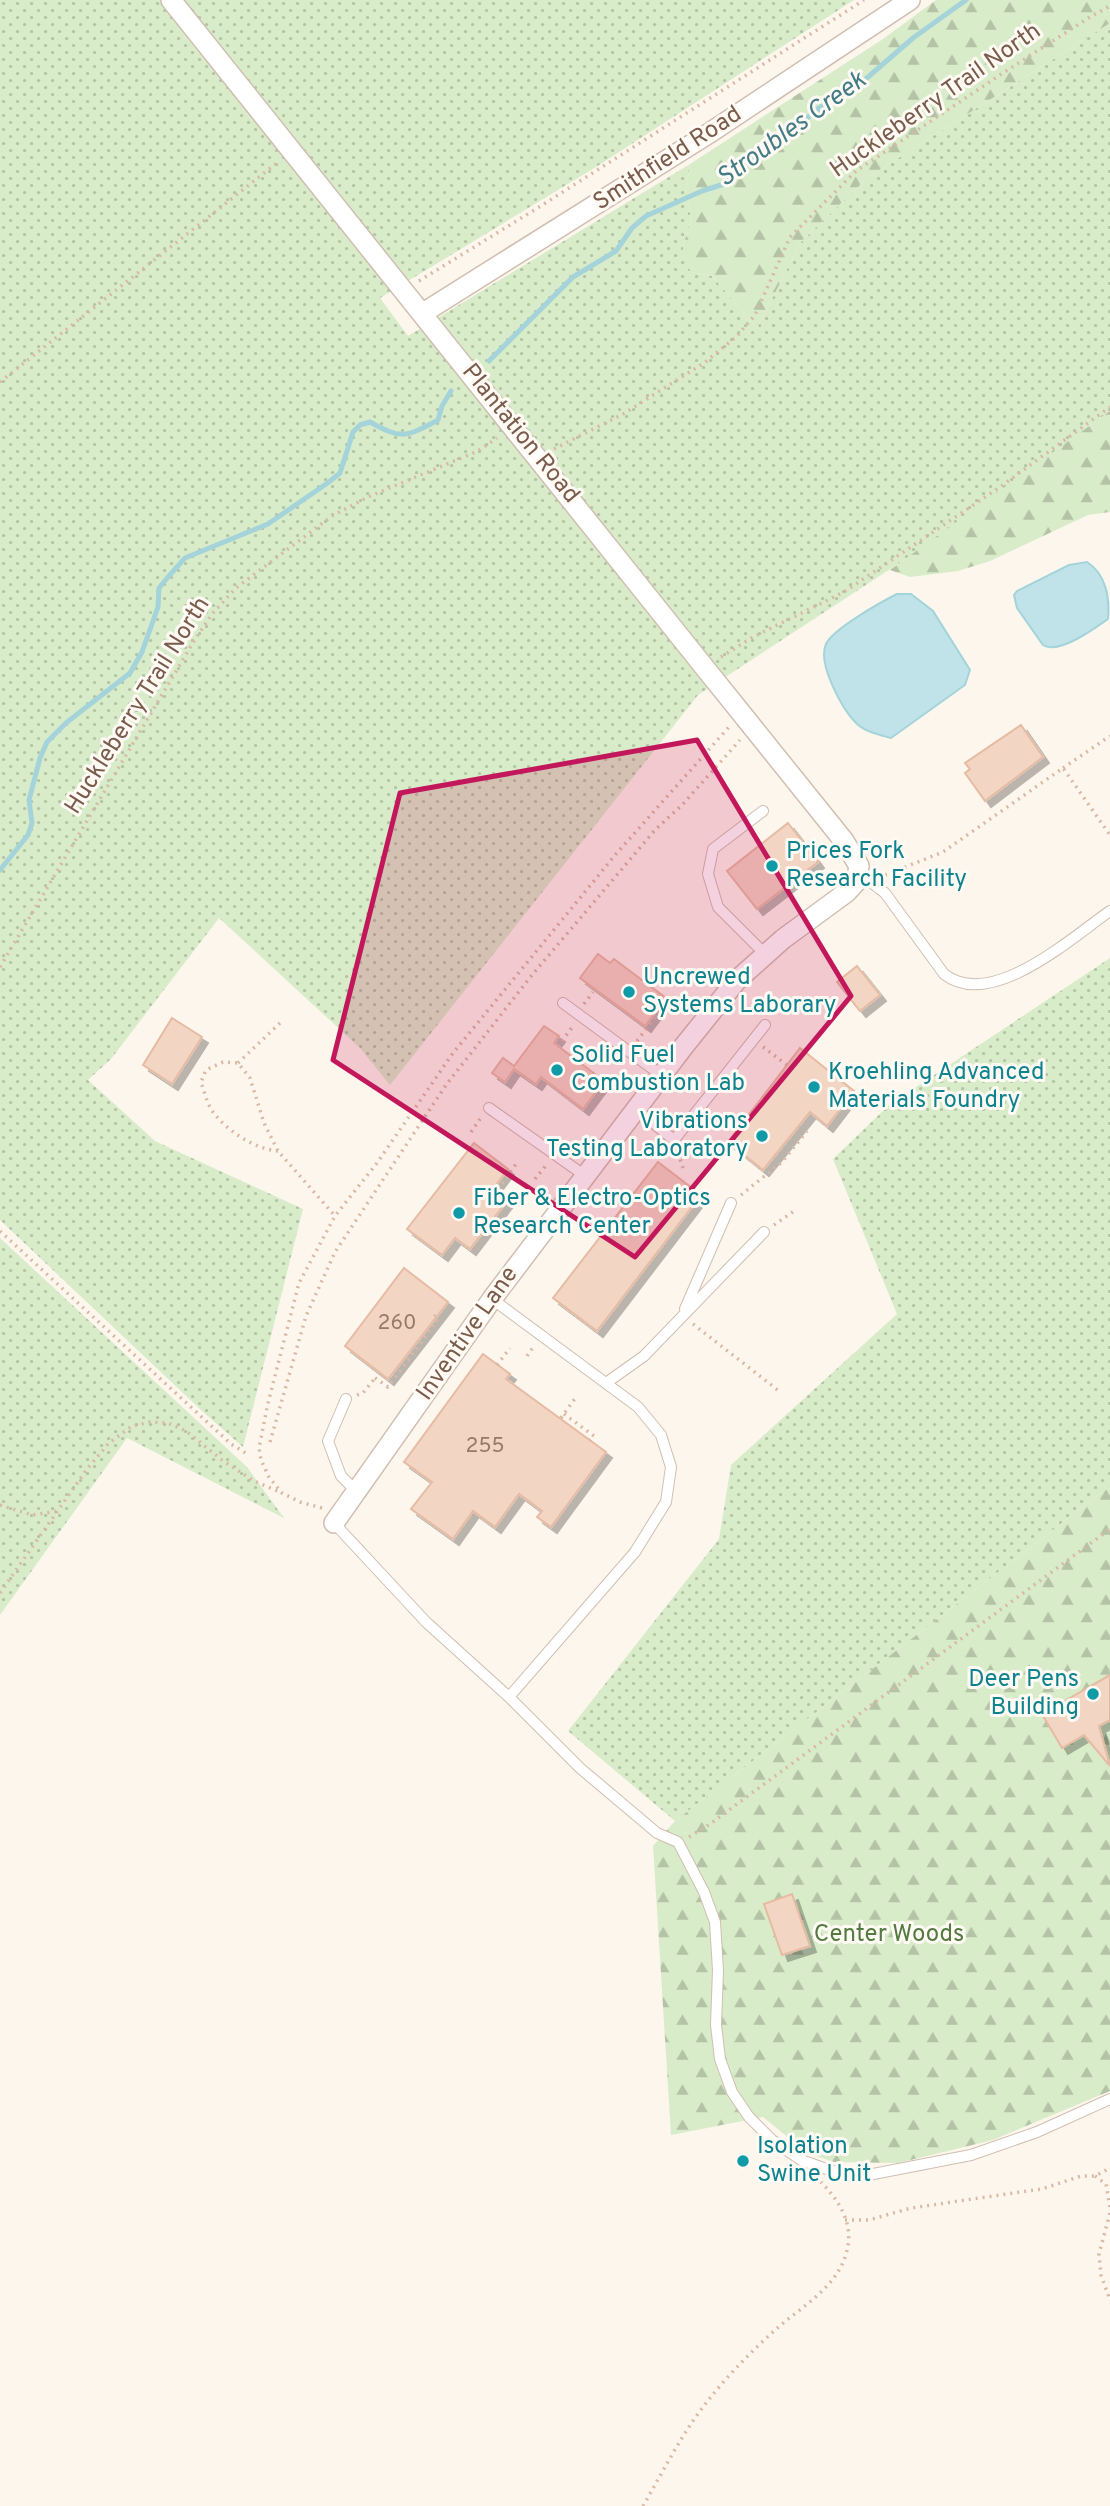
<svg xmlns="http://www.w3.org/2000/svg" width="1110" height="2506" font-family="Overpass,sans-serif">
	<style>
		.grass { fill: url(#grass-dots) }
		.forest { fill: url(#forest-firs) }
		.water { fill: #bfe3e8; stroke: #a5d3da; stroke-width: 2 }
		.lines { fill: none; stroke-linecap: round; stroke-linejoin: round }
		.stream { stroke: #a5d3da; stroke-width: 5 }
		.building { fill: #f3d5c3; stroke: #e6bba3; stroke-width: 2; filter: url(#shadow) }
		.service-casing { stroke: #d1beb0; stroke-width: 12 }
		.minor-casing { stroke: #d1beb0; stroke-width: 22 }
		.path { stroke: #d9b8a5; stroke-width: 3.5; stroke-dasharray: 2 5; stroke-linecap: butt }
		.service { stroke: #fff; stroke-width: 10 }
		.minor { stroke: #fff; stroke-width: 19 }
		.marked { fill: #c2185b; fill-opacity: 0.2; stroke: #c2185b; stroke-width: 5; stroke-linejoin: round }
		.culture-dot { fill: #0f9aa8; stroke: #fffaf3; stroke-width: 2.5 }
		.labels { text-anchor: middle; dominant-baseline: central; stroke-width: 6; stroke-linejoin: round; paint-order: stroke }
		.number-label { font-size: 21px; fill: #987a6a }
		.street-label { font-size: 24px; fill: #7a5c4d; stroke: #fffaf3 }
		.culture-label { font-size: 24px; fill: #0d838f; stroke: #fffaf3; text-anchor: start }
		.park-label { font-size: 24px; fill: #537a41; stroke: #fffaf3 }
		.water-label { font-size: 26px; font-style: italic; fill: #437c86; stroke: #fffaf3 }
	</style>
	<defs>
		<pattern id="grass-dots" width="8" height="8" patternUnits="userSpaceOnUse" patternTransform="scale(1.75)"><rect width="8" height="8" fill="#d8ecc9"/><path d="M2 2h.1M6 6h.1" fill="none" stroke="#b4c2a5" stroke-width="1.8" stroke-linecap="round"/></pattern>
		<pattern id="forest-firs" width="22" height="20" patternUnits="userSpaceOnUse" patternTransform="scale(1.75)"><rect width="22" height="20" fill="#d8ecc9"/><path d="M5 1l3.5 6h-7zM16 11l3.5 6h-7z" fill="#b4c2a5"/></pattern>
		<filter id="shadow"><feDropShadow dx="6" dy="6" stdDeviation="0" flood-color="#0004"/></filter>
	</defs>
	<rect width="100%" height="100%" fill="#fdf6ec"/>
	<path class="grass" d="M0,0H854L596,167L380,298L408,336L690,164L686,188L691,220L683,246L691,272L712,276L757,328L801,242L867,178L1110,23V411L924,547L698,695L390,1085L360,1048L219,918L111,1059L88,1080L155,1141L303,1209L243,1447L202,1411L0,1220Z
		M1110,958V1486L675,1821L568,1731L719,1539L731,1465L897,1314L833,1159L889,1105Z
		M0,1238L247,1467L284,1518L127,1438L0,1615Z"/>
	<path class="forest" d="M936,0H1110V23L867,178L801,242L757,328L712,276L691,272L683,259V246L691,220L686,188L690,164L883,39Z
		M1110,411V512L1088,515L990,561L958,571L910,577L890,570Z
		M1110,1486V2091L993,2140L898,2163L834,2162L807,2153L763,2117L671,2135L653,1846L675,1821Z"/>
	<path class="water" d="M1087,562C1106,574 1110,598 1108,619C1094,629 1058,655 1043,645L1017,608L1014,595L1017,591L1069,565Z
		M897,594H911L933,611L970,670L965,685L891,738C880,735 865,732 856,723C842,709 817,663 826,644C833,629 881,602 897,594Z"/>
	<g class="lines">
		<path class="stream" d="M489,361L573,277L616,251L632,228L646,216L702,191L724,184L767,148L780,141L819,108L860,84L913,38L966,0
			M0,870L28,835L32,823L29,800L40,758L47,742L66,723L130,673L142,652L158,607L159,588L168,577L185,558L268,524L329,482L340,473L353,432L360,425L370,422C402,440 406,437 438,420L442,406L451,391"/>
	</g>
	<path class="building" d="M1021,725L1043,757L985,801L965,773L970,769L965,763Z
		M788,823L818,862L757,909L727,871Z
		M598,954L610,963L614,959L666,998L645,1026L580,978Z
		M857,966L880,995L860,1011L837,982Z
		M172,1018L202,1037L172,1084L143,1065Z
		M544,1026L559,1036L554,1043L604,1081L583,1109L541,1077L536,1084L514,1069L505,1082L492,1073L503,1058L514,1066Z
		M800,1048L854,1091L827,1126L810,1112L763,1170L728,1142Z
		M474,1143L508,1169L495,1186L510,1197L470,1249L455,1238L442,1255L407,1229Z
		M658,1162L701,1195L597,1331L553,1298Z
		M404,1268L448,1302L388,1379L345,1346Z
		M483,1354L510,1374L506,1379L606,1452L551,1527L537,1517L542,1511L519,1494L495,1527L473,1511L453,1539L411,1509L432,1482L404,1462Z
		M1110,1675V1720L1099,1726L1110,1766L1084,1735L1062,1748L1042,1714Z
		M792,1894L810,1946L782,1955L764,1904Z"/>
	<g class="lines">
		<defs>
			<path id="service" d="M763,811L713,849L708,874L718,907L766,955
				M859,873L885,893L944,974C991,1011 1071,938 1110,911
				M563,1003L661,1075
				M489,1108L584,1175
				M636,1109L674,1140L765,1025
				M492,1299L638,1407L661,1435L671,1467L666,1502L635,1552L509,1697
				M685,1309L731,1203
				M606,1383L644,1356L764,1232
				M346,1399L328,1441L341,1476L357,1492
				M334,1523L426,1622L509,1697L580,1768L657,1833L678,1842L704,1892L715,1922L718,1970L716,2025L720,2059L732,2092L749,2117L772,2140L801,2160L832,2171L863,2176L971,2155L1037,2132L1110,2099"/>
			<path id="minor" d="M171,0L705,668L844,841L859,866L856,882L847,892L783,939L737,980L684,1046L492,1299L334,1523
				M423,313L708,134L910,0"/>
		</defs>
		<use href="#service" class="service-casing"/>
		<use href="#minor" class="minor-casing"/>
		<path class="path" d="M419,281L544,204L864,0
			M0,382L278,162
			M554,449L623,414L704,363L737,336L755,315L790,237L856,171L1003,73L1090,17L1110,6
			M721,657L753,637L844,592L1000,487L1110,407
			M1063,768L1110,736
			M885,875L943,852L1063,768L1110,835
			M0,967L194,641L212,614L236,588L332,516L368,497L478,451L497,438
			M584,1004L593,992
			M562,1041L573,1026
			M637,1041L659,1012L657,1010
			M763,1047L787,1065
			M238,1063L280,1023
			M471,1132L480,1119
			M278,1151C256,1149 232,1134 217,1117C208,1108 205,1094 201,1082L206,1070L223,1062L238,1063L250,1078L264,1123L278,1151L335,1216
			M678,1153L683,1168
			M535,1179L547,1164
			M498,1189L516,1164
			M741,1195L782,1162L807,1131
			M774,1225L797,1209
			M0,1231L231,1444L249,1455
			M693,1324L779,1391
			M527,1356L534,1346
			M497,1365L510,1348
			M375,1378L388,1387L437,1321L433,1318L436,1315
			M357,1395L363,1393L375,1378
			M564,1414L594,1436L590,1440
			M561,1418L576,1397
			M270,1442L306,1316L335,1252L446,1085L532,975L655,830L683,804L740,740
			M0,1505L32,1515L59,1511
			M322,1508L300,1502L282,1493L269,1477L261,1460L259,1448L268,1403L299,1283L335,1216L377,1163L453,1053L616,854L729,727
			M0,1593L87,1469L109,1443L132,1426L150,1422L168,1423L186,1431L222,1460L254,1481L280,1492
			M689,1837L710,1824L1110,1529
			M1095,2176L1106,2184L1110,2208
			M1110,2213L1099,2254L1101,2275L1110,2300
			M845,2220H869L911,2208L1042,2189L1081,2176H1095L1110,2168
			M643,2506C664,2470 684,2429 711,2397C729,2374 752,2351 774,2331C799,2308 836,2289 846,2254C855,2225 840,2202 821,2182"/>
		<use href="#service" class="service"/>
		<use href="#minor" class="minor"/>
	</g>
	<path class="marked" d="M697,740L851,996L635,1257L333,1060L400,793Z"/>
	<g class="culture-dot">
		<circle cx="772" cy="866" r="7"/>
		<circle cx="629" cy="992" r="7"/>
		<circle cx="557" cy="1070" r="7"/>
		<circle cx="814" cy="1087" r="7"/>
		<circle cx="762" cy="1136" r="7"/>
		<circle cx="459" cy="1213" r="7"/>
		<circle cx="1093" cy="1694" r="7"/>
		<circle cx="743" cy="2161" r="7"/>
	</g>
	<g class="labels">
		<g class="number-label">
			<text x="397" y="1323">260</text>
			<text x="485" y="1446">255</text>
		</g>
		<g class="street-label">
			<text transform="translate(936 101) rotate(-35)">Huckleberry Trail North</text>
			<text transform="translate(668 159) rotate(-33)">Smithfield Road</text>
			<text transform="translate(520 434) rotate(51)">Plantation Road</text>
			<text transform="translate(138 706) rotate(-58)">Huckleberry Trail North</text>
			<text transform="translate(468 1334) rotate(-55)">Inventive Lane</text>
		</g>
		<g class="culture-label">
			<text x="786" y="852">Prices Fork<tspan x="786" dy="28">Research Facility</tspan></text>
			<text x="643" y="978">Uncrewed<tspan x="643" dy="28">Systems Laborary</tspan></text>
			<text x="571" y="1056">Solid Fuel<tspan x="571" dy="28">Combustion Lab</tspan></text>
			<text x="828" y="1073">Kroehling Advanced<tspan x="828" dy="28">Materials Foundry</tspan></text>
			<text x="748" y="1122" text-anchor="end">Vibrations<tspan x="748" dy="28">Testing Laboratory</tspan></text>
			<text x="473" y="1199">Fiber &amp; Electro-Optics<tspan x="473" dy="28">Research Center</tspan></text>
			<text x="1079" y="1680" text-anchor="end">Deer Pens<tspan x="1079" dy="28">Building</tspan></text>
			<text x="757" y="2147">Isolation<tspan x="757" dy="28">Swine Unit</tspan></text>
		</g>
		<g class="park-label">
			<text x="889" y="1935">Center Woods</text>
		</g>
		<g class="water-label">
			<text transform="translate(792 130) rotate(-36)">Stroubles Creek</text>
		</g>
	</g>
</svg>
